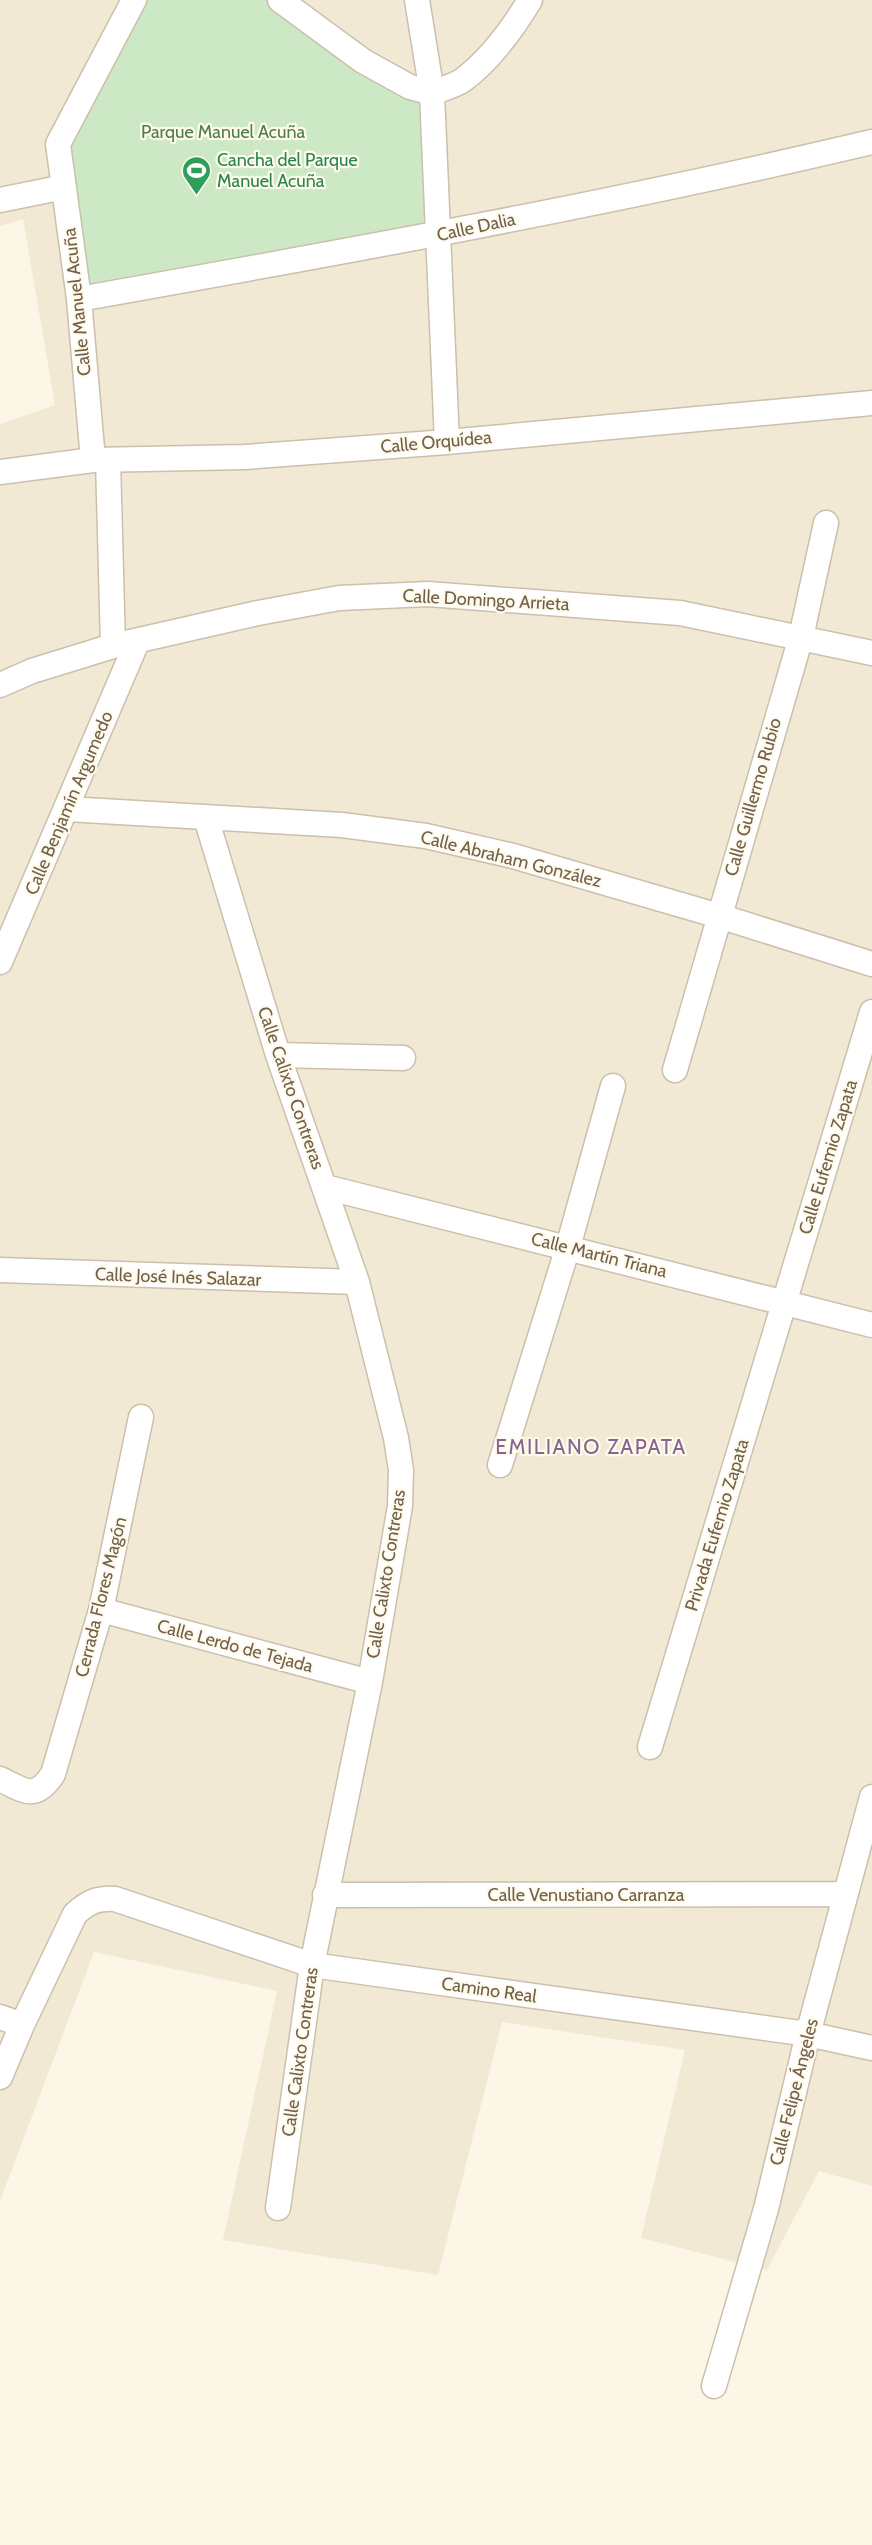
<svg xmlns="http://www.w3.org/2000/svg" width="872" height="2545" font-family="Cabin,sans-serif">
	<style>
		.residential { fill: #f2e9d4 }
		.green { fill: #cde8c5 }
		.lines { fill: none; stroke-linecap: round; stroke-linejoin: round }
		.street-casing { stroke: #ccbfac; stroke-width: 27 }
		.street { stroke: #fff; stroke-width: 24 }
		.labels { text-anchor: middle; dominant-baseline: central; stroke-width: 4.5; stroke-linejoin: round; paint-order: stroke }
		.park-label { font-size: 18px; fill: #4f7e47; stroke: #fefaec }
		.leisure-label { font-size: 18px; fill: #27864d; stroke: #fefaec; text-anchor: start }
		.street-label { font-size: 18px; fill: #73604c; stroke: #fefaec }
		.quarter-label { font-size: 21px; letter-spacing: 1.5px; fill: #88648f; stroke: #fefaec }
	</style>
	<rect width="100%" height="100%" fill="#fbf6e6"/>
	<path class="residential" d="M0,0H872V2186L819,2171L767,2270L641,2238L685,2050L502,2022L438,2275L223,2240L277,1991L94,1952L0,2201V424L55,405L23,219L0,226Z"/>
	<path class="green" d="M144,0H269L421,97L431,229L85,291L65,147Z"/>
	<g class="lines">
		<defs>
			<path id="street" d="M280,0L363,61L410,87L432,93
				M417,0L432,93L447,442
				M432,93C442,89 454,86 463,80C491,59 512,30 530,0
				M0,200L64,187
				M79,299C344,252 610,204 872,142
				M93,460L79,299L58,144L134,0
				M108,460L113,646
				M0,472L93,460L245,457L447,442L872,403
				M0,685L32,671L113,646L258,613L339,598L428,594L680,613L872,653
				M67,809L342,825L426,836L513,856L719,916L872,964
				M206,818L278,1055L357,1282L396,1438L401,1470L400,1506L370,1682L312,1965L278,2208
				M0,962L137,642
				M278,1055L403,1058
				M675,1070L801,637L826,523
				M325,1187L872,1325
				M0,1270L357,1282
				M500,1465L568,1247L613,1086
				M101,1610L370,1682
				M650,1747L872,1012
				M0,1779C25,1791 35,1801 53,1774L101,1610L141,1417
				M325,1895L846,1894
				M0,2017L22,2025
				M0,2077L22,2025L75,1914C88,1902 97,1898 115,1899L312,1965L808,2034L872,2048
				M714,2386L766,2209L808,2034L872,1797"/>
		</defs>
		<use href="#street" class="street-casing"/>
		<use href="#street" class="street"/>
	</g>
	<defs>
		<symbol id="stadium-pin" viewBox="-11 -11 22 30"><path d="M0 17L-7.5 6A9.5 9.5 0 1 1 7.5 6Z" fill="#2e9e5b" stroke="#fefaec"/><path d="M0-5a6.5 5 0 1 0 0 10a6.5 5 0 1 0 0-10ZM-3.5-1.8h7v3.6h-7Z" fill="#fff"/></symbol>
	</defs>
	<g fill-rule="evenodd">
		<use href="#stadium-pin" x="180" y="154" width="33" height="45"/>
	</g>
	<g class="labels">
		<g class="park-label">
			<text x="223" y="132">Parque Manuel Acuña</text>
		</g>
		<g class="leisure-label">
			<text x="217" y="160">Cancha del Parque<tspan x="217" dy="21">Manuel Acuña</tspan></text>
		</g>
		<g class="street-label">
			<text transform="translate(476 227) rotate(-12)">Calle Dalia</text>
			<text transform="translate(77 302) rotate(-96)">Calle Manuel Acuña</text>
			<text transform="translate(436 442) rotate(-5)">Calle Orquídea</text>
			<text transform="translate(486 600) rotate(3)">Calle Domingo Arrieta</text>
			<text transform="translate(753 797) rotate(-74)">Calle Guillermo Rubio</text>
			<text transform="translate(69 803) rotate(-67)">Calle Benjamín Argumedo</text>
			<text transform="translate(511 859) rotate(14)">Calle Abraham González</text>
			<text transform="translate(291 1088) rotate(71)">Calle Calixto Contreras</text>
			<text transform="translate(828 1157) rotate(-73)">Calle Eufemio Zapata</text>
			<text transform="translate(599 1255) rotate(14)">Calle Martín Triana</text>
			<text transform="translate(178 1277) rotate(2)">Calle José Inés Salazar</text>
			<text transform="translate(717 1525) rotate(-73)">Privada Eufemio Zapata</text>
			<text transform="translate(386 1574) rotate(-81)">Calle Calixto Contreras</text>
			<text transform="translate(101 1597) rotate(-76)">Cerrada Flores Magón</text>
			<text transform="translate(235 1646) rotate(15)">Calle Lerdo de Tejada</text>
			<text x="586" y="1895">Calle Venustiano Carranza</text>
			<text transform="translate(489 1990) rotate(8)">Camino Real</text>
			<text transform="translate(300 2052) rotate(-82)">Calle Calixto Contreras</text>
			<text transform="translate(794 2092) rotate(-76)">Calle Felipe Ángeles</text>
		</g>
		<g class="quarter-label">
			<text x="591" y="1446">EMILIANO ZAPATA</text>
		</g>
	</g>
</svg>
